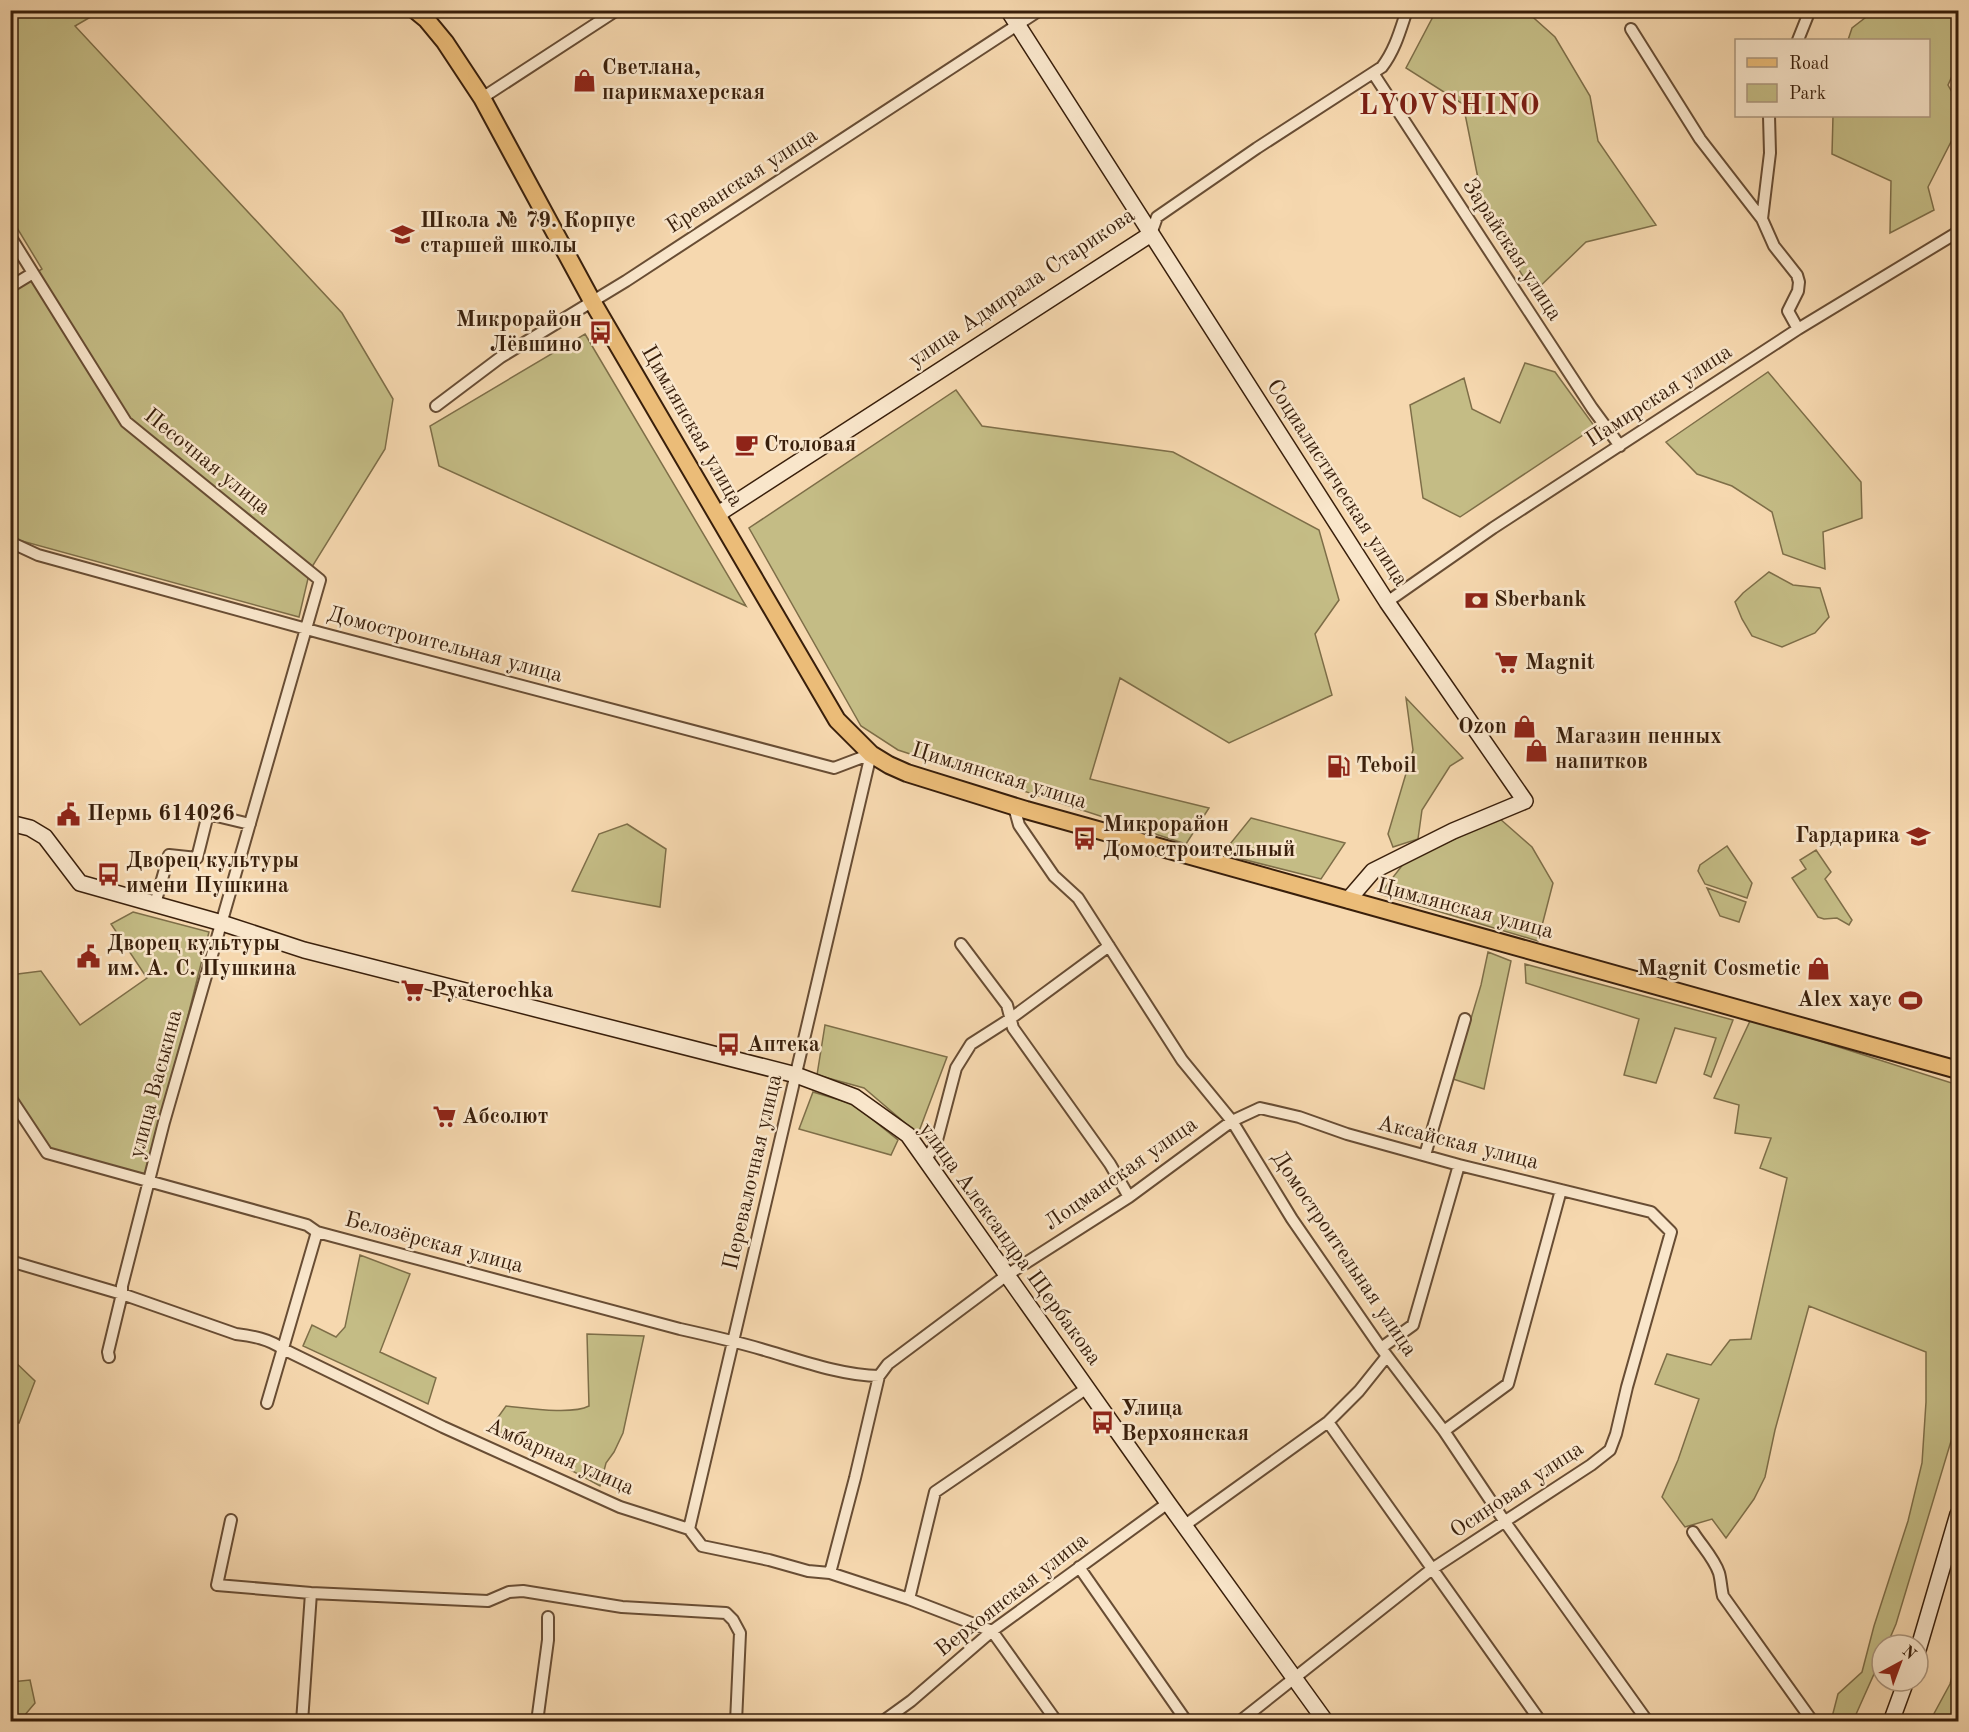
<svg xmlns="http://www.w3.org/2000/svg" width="1969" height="1732" font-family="'Old Standard TT',serif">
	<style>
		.green { fill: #c4bc85; stroke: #7e6e48; stroke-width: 1.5 }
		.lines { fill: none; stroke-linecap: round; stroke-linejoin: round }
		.street-casing { stroke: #684d34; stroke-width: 14 }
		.secondary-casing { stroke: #391f0b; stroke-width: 18 }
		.primary-casing { stroke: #391f0b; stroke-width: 20 }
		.street { stroke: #f9e6cb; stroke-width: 10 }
		.secondary { stroke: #f9e6cb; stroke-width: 15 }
		.primary { stroke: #ebbc78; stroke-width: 16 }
		.labels { text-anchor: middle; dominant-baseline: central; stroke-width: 5; stroke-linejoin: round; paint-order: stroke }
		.poi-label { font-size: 22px; font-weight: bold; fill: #391f0b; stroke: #f9e6cb; text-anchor: start }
		.street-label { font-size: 22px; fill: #391f0b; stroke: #f9e6cb }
		.district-label { font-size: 28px; font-weight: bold; letter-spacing: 1.5px; fill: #7a1f14; stroke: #f9e6cb }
	</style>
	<rect width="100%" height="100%" fill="#f6d8af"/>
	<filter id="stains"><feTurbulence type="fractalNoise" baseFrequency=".00333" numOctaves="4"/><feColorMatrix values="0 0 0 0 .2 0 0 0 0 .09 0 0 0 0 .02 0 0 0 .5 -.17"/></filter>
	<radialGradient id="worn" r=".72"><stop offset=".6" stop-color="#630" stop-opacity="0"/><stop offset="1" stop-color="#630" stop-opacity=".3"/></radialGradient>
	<path class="green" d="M11,11H101L75,26L342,313L393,399L385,449L310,570L299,617L11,538V289L42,269L11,218Z
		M1436,11H1526L1555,37L1590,96L1598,141L1656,225L1586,242L1533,293L1485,213L1463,104L1406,68Z
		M1874,11H1958V63L1948,85L1958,103V128L1928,187L1934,210L1890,233L1891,181L1832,154L1833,116H1928V40H1848L1852,28Z
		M585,334L746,606L439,466L430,426Z
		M1525,363L1555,372L1595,427L1460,517L1423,498L1410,405L1464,378L1472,409L1500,423Z
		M1768,372L1861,482L1862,518L1823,532L1825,569L1783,554L1772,512L1732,486L1697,474L1666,442Z
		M956,390L982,426L1173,452L1319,530L1339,600L1315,634L1332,695L1229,743L1120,678L1090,779L1209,808L1186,844L898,750L861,726L749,528Z
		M1769,572L1793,585L1820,588L1829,617L1815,633L1782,647L1752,636L1742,619L1735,602L1743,593Z
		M1406,698L1463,758L1450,766L1422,810L1418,839L1393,847L1388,834L1413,750Z
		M1251,818L1345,843L1321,879L1222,854Z
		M1499,818L1532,847L1553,883L1538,941L1380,894L1404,863Z
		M627,824L666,849L660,907L572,891L599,834Z
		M1727,846L1752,883L1747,898L1705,884L1698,871L1700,865Z
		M1816,850L1831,872L1825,879L1852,920L1849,925L1837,918L1824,919L1818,917L1792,878L1806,869L1800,860Z
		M1707,888L1746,902L1739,922L1720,916Z
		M133,912L209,932L147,1179L52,1153L11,1092L10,975L41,971L80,1025L147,978L111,924Z
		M1488,952L1511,961L1484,1089L1453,1079L1481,985Z
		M1525,964L1733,1020L1711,1077L1704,1074L1716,1038L1675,1028L1656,1083L1624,1075L1639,1019L1526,983Z
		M1751,1019L1958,1085V1418L1896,1624L1887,1645H1882V1656L1853,1721H1831L1838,1694L1862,1672L1874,1626L1908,1521L1922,1463L1926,1402V1352L1809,1306L1775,1430L1765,1477L1754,1499L1726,1538L1712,1519L1685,1527L1662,1497L1678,1460L1699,1399L1655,1384L1667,1354L1711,1365L1730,1340L1751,1339L1787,1178L1760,1168L1771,1138L1735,1133L1739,1105L1714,1098Z
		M825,1025L947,1057L918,1134L864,1088L817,1075Z
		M813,1092L853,1104L898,1140L891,1155L799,1129Z
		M360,1255L410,1274L380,1352L436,1378L428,1404L303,1346L312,1325L336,1337L345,1327Z
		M587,1334L644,1336L623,1433L614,1452L606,1463L600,1486L491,1427L506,1406C527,1408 572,1415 589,1406Z
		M11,1358L35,1381L19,1423L11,1420Z
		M1958,1655V1721H1930L1950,1684Z
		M30,1680L35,1703L24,1716L11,1715V1682Z"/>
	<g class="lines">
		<defs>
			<path id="street" d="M1631,29L1700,139L1762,219L1774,246L1797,275L1799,282L1798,291L1788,311L1798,329
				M1798,40L1810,10
				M1373,73L1592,408L1620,446
				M482,98L617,10
				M1762,219L1770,153L1769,116
				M1151,234L1157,217L1257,148L1382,67C1395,50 1400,31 1407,10
				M10,236L126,422L320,580L164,1122L122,1286V1294L108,1352L109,1357
				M10,287L33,273
				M436,406L501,357L626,281L1040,10
				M10,542L38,555L321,633L834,768L871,754
				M1387,602L1493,528L1798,329L1958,232
				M1014,807L1019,825L1054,876L1078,898L1182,1060L1232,1121L1292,1219L1381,1348L1444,1431L1505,1522L1648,1722
				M155,904L169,855L197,858L208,814L250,824
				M961,944L1007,1005L1013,1028L1110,1164L1129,1197
				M10,1097L47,1153L307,1225L317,1232L680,1329C707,1335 734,1341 761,1349C796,1359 842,1376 879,1376
				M1425,1155L1465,1019
				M926,1159L936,1144L956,1068L971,1044L1010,1019L1109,946
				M10,1261L122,1294L236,1334C253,1336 269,1339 283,1349L443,1427L620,1507L689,1529L702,1546L769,1560L808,1571L830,1573L909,1599L992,1631L1057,1722
				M1381,1348L1413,1325L1459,1165
				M267,1403L317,1232
				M1328,1422L1541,1722
				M1444,1431L1508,1384L1561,1190
				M231,1520L217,1585L311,1593L488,1601L509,1592L523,1591L622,1607L726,1613L733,1620L740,1633L736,1722
				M1185,1525L1328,1422L1359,1391L1387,1356
				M689,1529L871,754
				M1693,1532C1701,1545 1714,1558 1719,1573C1721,1580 1721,1588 1723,1596L1813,1722
				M1079,1567L1187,1722
				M830,1573L855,1478L879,1376L888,1364L1007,1275L1129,1197L1232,1121L1260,1108L1299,1117L1347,1134L1459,1165L1651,1212L1671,1232L1627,1387L1616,1434L1610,1450L1591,1465L1432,1569L1239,1722
				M909,1599L935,1492L1087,1388
				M302,1722L311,1593
				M537,1722L548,1640V1617
				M882,1722L911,1701L992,1631L1168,1503"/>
			<path id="secondary" d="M1008,10L1387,602L1525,801L1453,831L1373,871L1348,900
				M718,514L1151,234
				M10,823L30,828L45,837L80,883L222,923L304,950L796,1075L855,1097L908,1135L1168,1503L1326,1722
				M1918,1650L1958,1514
				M1891,1722L1906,1681"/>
			<path id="primary" d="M415,10L426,19L445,42L482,98L592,301L837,720L871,754L889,765L907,773L1026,810L1958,1070"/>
		</defs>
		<use href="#street" class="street-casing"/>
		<use href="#secondary" class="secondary-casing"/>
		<use href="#primary" class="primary-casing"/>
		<use href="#street" class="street"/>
		<use href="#secondary" class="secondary"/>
		<use href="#primary" class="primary"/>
	</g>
	<defs>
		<symbol id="shop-bare" viewBox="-9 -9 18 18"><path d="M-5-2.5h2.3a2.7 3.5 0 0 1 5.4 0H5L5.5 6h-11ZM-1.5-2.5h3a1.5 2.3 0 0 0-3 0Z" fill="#8f2418" stroke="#f9e6cb" stroke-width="2.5" paint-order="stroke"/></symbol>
		<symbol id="school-bare" viewBox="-9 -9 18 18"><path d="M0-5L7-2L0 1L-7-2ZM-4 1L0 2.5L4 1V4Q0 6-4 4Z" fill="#8f2418" stroke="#f9e6cb" stroke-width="2.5" paint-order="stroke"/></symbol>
		<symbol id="bus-bare" viewBox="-9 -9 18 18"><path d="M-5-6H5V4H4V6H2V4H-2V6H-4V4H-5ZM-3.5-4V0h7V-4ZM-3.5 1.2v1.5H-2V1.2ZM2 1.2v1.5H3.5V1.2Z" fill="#8f2418" stroke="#f9e6cb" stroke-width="2.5" paint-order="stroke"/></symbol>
		<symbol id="cafe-bare" viewBox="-9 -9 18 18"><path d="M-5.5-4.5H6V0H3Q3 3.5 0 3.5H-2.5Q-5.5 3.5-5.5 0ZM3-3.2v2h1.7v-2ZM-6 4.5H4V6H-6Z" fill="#8f2418" stroke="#f9e6cb" stroke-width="2.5" paint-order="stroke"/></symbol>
		<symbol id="bank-bare" viewBox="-9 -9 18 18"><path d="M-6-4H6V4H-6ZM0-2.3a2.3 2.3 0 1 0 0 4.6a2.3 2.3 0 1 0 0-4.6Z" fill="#8f2418" stroke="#f9e6cb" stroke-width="2.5" paint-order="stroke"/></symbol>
		<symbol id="supermarket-bare" viewBox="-9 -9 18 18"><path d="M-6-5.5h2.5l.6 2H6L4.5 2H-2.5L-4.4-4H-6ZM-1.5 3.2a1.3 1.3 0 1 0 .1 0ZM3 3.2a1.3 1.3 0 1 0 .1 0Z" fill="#8f2418" stroke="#f9e6cb" stroke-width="2.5" paint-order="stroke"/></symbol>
		<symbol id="fuel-bare" viewBox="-9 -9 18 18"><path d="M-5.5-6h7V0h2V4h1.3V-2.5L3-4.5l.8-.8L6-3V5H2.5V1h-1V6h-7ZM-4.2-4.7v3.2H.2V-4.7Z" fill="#8f2418" stroke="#f9e6cb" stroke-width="2.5" paint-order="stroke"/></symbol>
		<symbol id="civic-bare" viewBox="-9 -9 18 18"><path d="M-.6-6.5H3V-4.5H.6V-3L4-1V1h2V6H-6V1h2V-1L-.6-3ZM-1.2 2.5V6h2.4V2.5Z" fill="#8f2418" stroke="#f9e6cb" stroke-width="2.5" paint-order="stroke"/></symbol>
		<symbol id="stadium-bare" viewBox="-9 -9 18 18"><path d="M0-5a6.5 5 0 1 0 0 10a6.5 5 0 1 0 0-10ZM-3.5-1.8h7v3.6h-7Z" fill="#8f2418" stroke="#f9e6cb" stroke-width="2.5" paint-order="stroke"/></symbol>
	</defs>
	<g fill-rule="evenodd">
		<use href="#shop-bare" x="568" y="64" width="33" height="33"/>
		<use href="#school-bare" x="386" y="218" width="33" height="33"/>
		<use href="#bus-bare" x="584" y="316" width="33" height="33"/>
		<use href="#cafe-bare" x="730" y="428" width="33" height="33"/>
		<use href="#bank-bare" x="1460" y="584" width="33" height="33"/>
		<use href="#supermarket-bare" x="1490" y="646" width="33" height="33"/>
		<use href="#shop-bare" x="1508" y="710" width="33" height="33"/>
		<use href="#shop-bare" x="1520" y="734" width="33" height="33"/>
		<use href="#fuel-bare" x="1322" y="750" width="33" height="33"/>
		<use href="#civic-bare" x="52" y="798" width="33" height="33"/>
		<use href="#school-bare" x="1902" y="820" width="33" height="33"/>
		<use href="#bus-bare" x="1068" y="822" width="33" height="33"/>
		<use href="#bus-bare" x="92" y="858" width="33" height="33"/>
		<use href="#civic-bare" x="72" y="940" width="33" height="33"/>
		<use href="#shop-bare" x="1802" y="952" width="33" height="33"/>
		<use href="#supermarket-bare" x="396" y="974" width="33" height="33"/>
		<use href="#stadium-bare" x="1894" y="984" width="33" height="33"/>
		<use href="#bus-bare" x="712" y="1028" width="33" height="33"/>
		<use href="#supermarket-bare" x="428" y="1100" width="33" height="33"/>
		<use href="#bus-bare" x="1086" y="1406" width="33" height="33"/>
	</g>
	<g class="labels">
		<g class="poi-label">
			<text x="602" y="68">Светлана,<tspan x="602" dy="25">парикмахерская</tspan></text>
			<text x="420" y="221">Школа № 79. Корпус<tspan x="420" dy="25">старшей школы</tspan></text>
			<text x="582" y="320" text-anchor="end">Микрорайон<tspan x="582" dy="25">Лёвшино</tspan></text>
			<text x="764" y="445">Столовая</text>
			<text x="1494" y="600">Sberbank</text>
			<text x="1525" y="663">Magnit</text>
			<text x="1507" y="727" text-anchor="end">Ozon</text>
			<text x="1555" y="737">Магазин пенных<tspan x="1555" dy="25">напитков</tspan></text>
			<text x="1356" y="766">Teboil</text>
			<text x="87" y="814">Пермь 614026</text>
			<text x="1103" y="825">Микрорайон<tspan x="1103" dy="25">Домостроительный</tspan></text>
			<text x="1900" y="836" text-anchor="end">Гардарика</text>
			<text x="126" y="861">Дворец культуры<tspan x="126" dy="25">имени Пушкина</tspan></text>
			<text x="107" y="944">Дворец культуры<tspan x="107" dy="25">им. А. С. Пушкина</tspan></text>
			<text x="1801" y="969" text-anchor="end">Magnit Cosmetic</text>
			<text x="431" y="991">Pyaterochka</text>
			<text x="1892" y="1000" text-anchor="end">Alex хаус</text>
			<text x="747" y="1045">Аптека</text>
			<text x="462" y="1117">Абсолют</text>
			<text x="1121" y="1409">Улица<tspan x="1121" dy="25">Верхоянская</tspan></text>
		</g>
		<g class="street-label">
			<text transform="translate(742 181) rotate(-33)">Ереванская улица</text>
			<text transform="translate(1512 250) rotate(57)">Зарайская улица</text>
			<text transform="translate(1022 288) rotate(-34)">улица Адмирала Старикова</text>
			<text transform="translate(1659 396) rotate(-33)">Памирская улица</text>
			<text transform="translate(692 426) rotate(60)">Цимлянская улица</text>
			<text transform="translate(207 462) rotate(39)">Песочная улица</text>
			<text transform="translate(1337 483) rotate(57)">Социалистическая улица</text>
			<text transform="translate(445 645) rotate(15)">Домостроительная улица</text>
			<text transform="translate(999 776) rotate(17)">Цимлянская улица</text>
			<text transform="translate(1465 909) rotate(15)">Цимлянская улица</text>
			<text transform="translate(156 1084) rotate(-75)">улица Васькина</text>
			<text transform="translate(1458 1143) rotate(14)">Аксайская улица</text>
			<text transform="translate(753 1172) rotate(-77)">Перевалочная улица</text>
			<text transform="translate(1121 1174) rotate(-35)">Лоцманская улица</text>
			<text transform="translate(434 1243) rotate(15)">Белозёрская улица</text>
			<text transform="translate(1010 1244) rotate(54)">улица Александра Щербакова</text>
			<text transform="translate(1344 1254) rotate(56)">Домостроительная улица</text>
			<text transform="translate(560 1457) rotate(24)">Амбарная улица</text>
			<text transform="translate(1517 1490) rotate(-34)">Осиновая улица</text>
			<text transform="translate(1012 1595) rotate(-38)">Верхоянская улица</text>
		</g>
		<g class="district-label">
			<text x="1450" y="107">LYOVSHINO</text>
		</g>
	</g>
	<rect width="1969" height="1732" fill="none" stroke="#f6d8af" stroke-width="36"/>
	<rect x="12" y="12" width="1945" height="1708" fill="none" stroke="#391f0b" stroke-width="3"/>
	<rect x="18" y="18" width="1933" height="1696" fill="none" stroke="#391f0b" stroke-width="1.5"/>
	<rect x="1735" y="39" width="195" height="78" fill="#f9e6cb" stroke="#ac967e" stroke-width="1.5"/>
	<rect x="1747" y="58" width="30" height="9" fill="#ebbc78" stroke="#ac967e" stroke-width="1.5"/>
	<text x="1789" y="69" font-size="18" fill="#391f0b">Road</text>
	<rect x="1747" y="84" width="30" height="18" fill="#c4bc85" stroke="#ac967e" stroke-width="1.5"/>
	<text x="1789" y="99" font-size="18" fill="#391f0b">Park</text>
	<g transform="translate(1900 1663) rotate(41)"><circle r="28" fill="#f9e6cb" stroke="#ac967e" stroke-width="1.5"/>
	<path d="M0-4.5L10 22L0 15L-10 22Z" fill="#8f2418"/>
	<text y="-9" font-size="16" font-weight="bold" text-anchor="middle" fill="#391f0b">N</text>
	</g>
	<rect width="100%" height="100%" filter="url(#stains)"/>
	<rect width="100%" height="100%" fill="url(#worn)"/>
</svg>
